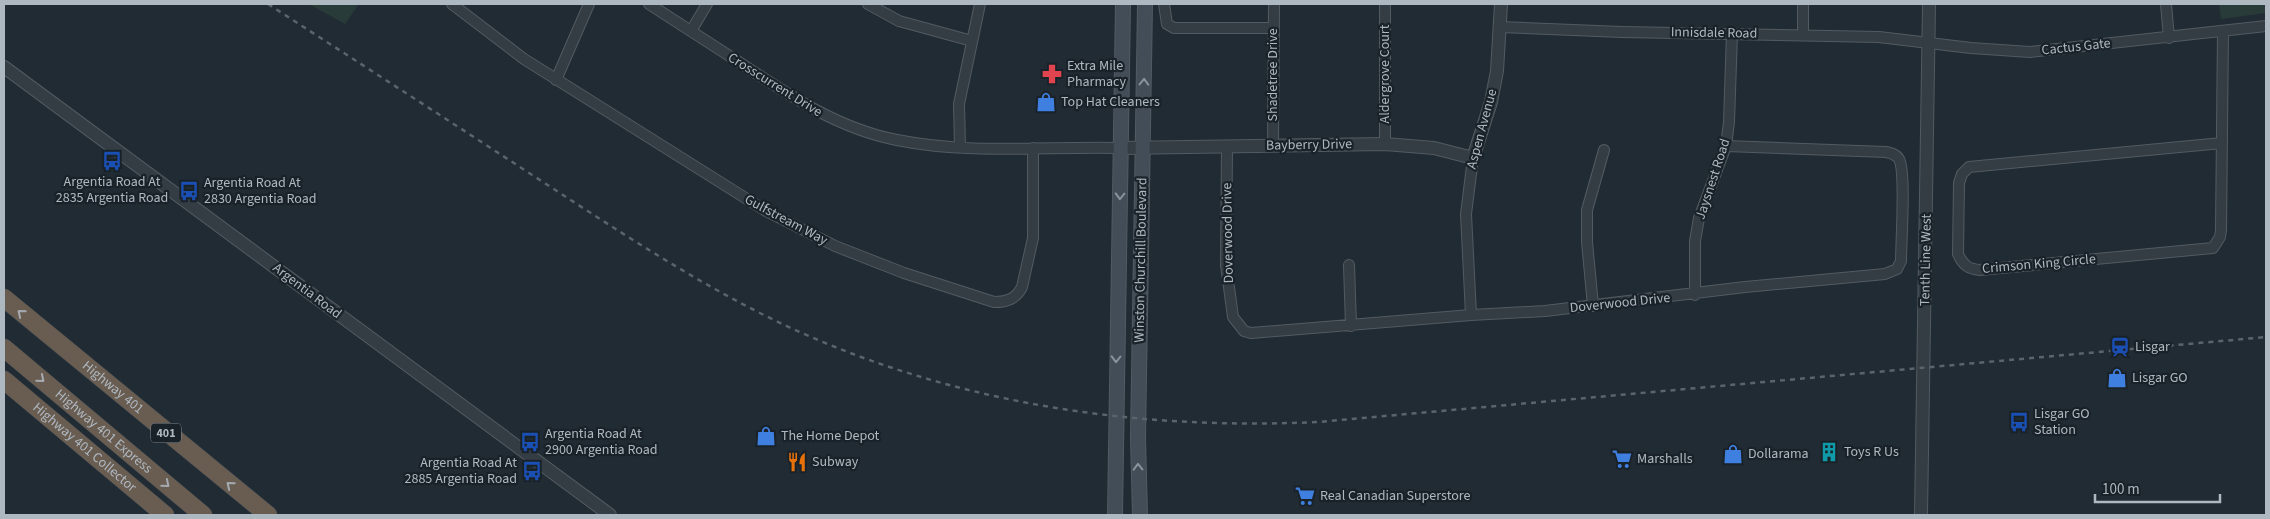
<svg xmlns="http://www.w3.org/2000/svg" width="2270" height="519" font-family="'Source Sans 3',sans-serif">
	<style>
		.green { fill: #293b39 }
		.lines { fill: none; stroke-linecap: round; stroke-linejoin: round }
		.minor-casing { stroke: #525b62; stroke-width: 12 }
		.tertiary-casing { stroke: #525b62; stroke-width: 14 }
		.secondary-casing { stroke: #525b62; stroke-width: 16 }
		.motorway-casing { stroke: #3f484f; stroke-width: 19 }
		.minor { stroke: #343d44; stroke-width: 10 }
		.tertiary { stroke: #343d44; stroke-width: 12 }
		.secondary { stroke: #434d57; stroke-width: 14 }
		.motorway { stroke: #695d52; stroke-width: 18 }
		.rail { stroke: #59646d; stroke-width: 2.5; stroke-dasharray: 5 5; stroke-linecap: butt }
		.oneway { stroke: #89939c }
		.oneway2 { stroke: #a4aab0 }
		.labels { text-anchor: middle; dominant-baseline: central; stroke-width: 4.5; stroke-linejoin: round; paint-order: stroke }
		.shield { fill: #1a2229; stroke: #828b93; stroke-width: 1 }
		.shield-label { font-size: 12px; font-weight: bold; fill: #aeb8c1 }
		.street-label { font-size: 14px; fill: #aeb8c1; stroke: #1a2229 }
		.poi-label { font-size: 14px; fill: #aeb8c1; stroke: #1a2229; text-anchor: start }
	</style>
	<rect width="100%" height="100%" fill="#212b33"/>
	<path class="green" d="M309,4H359L345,24Z
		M2219,4H2266V13L2221,19Z"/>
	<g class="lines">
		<defs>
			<path id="minor" d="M452,4L524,59L766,211L835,246L904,273L994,302C1007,302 1016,299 1022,287L1033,238V148
				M649,4C681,25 713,45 745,66C793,98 840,129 897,140C971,155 1047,146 1121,148
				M868,4L899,21L972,41
				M1164,4L1167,24L1174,28H1273
				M1385,4V144
				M2166,4L2169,38
				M1500,27L1622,32L1879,37L1971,48L2030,52L2266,26
				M691,31L707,4
				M1803,35V4
				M556,80L589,4
				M2222,143L1969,167L1962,174L1959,183L1958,254C1963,265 1968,269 1980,270L2213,248L2220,237L2221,230L2223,31
				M1273,146L1274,4
				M1227,147L1226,265L1233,317L1244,331L1251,333L1471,315L1545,311L1745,287L1885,274L1897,269L1901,261C1901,243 1906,171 1899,159C1896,154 1891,153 1886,152L1726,146
				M960,148L959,104L980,4
				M1349,265L1351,326
				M1695,295V241L1699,218L1726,146L1729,122L1732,33
				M1593,306L1587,242V210L1604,150
				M1471,315L1466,214L1473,158"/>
			<path id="tertiary" d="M4,67L610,515
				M1121,148L1385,144L1434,148L1473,158L1491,102L1497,71L1501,4
				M1921,515L1929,4"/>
			<path id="secondary" d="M1115,515L1123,4
				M1140,515L1138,438L1145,4"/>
			<g id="motorway">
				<path id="s1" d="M4,298L268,515"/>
				<path id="s2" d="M4,348L203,515"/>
				<path id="s3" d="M4,380L165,515"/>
			</g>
		</defs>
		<use href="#minor" class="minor-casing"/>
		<use href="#tertiary" class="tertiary-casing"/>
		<use href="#secondary" class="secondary-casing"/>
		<use href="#motorway" class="motorway-casing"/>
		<use href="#minor" class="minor"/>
		<use href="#tertiary" class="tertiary"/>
		<use href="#secondary" class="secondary"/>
		<use href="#motorway" class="motorway"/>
		<path class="rail" d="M268,4C361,64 454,124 546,184C634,241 721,299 818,340C977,407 1147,430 1318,422L2266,337"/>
	</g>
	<defs><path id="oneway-chevron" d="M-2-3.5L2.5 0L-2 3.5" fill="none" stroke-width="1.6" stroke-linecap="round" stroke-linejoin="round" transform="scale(1.25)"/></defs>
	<g class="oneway">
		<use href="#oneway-chevron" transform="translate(1144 82) rotate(-89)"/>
		<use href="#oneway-chevron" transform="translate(1120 196) rotate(92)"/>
		<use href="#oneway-chevron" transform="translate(1116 359) rotate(91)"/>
		<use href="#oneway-chevron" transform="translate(1138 467) rotate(-91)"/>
	</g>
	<g class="oneway2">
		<use href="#oneway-chevron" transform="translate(21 313) rotate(-140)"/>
		<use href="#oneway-chevron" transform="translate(41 379) rotate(40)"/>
		<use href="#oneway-chevron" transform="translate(166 484) rotate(40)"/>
		<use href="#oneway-chevron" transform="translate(230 485) rotate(-141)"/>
	</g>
	<defs>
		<symbol id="pharmacy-bare" viewBox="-9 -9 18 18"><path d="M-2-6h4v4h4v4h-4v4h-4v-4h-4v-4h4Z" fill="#e0444e" stroke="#1a2229" stroke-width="2.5" paint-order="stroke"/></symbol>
		<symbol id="shop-bare" viewBox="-9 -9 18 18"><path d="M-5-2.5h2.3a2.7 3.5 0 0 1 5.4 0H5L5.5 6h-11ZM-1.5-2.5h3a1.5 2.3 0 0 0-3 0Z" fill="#3f7fe0" stroke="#1a2229" stroke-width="2.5" paint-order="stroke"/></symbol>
		<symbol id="bus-bare" viewBox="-9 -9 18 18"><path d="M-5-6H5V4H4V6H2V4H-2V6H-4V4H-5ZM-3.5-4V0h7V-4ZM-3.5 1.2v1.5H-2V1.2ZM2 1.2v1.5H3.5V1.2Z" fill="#1a4fb4" stroke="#1a2229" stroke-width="2.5" paint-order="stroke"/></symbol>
		<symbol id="station-bare" viewBox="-9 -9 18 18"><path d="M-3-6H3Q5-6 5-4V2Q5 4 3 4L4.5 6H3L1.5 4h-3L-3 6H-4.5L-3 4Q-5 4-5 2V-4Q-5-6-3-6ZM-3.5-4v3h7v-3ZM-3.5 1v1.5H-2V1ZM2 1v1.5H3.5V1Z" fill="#1a4fb4" stroke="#1a2229" stroke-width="2.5" paint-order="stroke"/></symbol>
		<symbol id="building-bare" viewBox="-9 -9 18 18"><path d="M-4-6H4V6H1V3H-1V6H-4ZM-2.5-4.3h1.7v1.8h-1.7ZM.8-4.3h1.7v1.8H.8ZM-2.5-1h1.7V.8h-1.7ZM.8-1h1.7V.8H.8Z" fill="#0f9aa8" stroke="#1a2229" stroke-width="2.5" paint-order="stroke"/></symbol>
		<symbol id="supermarket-bare" viewBox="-9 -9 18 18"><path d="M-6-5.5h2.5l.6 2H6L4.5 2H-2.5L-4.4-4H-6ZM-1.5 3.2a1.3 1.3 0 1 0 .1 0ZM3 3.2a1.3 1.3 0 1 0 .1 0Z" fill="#3f7fe0" stroke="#1a2229" stroke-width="2.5" paint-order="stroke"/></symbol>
		<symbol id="restaurant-bare" viewBox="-9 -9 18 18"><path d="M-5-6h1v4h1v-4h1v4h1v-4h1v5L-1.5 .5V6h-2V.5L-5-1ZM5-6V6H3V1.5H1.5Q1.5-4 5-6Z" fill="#e8710a" stroke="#1a2229" stroke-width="2.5" paint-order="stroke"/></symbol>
	</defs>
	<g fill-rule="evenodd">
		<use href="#pharmacy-bare" x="1038" y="60" width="28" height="28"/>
		<use href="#shop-bare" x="1032" y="88" width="28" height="28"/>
		<use href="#bus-bare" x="98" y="147" width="28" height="28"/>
		<use href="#bus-bare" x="175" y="177" width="28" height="28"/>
		<use href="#station-bare" x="2106" y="333" width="28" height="28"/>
		<use href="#shop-bare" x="2103" y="364" width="28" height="28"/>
		<use href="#bus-bare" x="2005" y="408" width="28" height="28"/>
		<use href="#shop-bare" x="752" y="422" width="28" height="28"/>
		<use href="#bus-bare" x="516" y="428" width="28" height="28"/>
		<use href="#building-bare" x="1815" y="438" width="28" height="28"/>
		<use href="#shop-bare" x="1719" y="440" width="28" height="28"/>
		<use href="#supermarket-bare" x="1608" y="445" width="28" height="28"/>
		<use href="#restaurant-bare" x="783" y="448" width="28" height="28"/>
		<use href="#bus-bare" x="518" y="457" width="28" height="28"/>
		<use href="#supermarket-bare" x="1291" y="482" width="28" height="28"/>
	</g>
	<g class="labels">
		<rect class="shield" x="151" y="423.5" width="30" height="19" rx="4"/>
		<g class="shield-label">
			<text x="166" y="433">401</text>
		</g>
		<g class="street-label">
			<text transform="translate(1714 33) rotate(1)">Innisdale Road</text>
			<text transform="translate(2076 47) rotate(-6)">Cactus Gate</text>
			<text transform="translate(1385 74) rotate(-90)">Aldergrove Court</text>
			<text transform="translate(1273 75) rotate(-90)">Shadetree Drive</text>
			<text transform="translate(775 85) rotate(32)">Crosscurrent Drive</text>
			<text transform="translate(1482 129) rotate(-75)">Aspen Avenue</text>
			<text transform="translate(1309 145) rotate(-1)">Bayberry Drive</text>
			<text transform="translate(1713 179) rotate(-72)">Jaysnest Road</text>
			<text transform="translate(786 220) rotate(28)">Gulfstream Way</text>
			<text transform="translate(1228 233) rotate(-91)">Doverwood Drive</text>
			<text transform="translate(1141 260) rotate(-89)">Winston Churchill Boulevard</text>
			<text transform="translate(1926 260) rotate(-89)">Tenth Line West</text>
			<text transform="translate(2039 264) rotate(-5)">Crimson King Circle</text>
			<text transform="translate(307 291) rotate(37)">Argentia Road</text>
			<text transform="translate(1620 303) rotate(-6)">Doverwood Drive</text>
			<text stroke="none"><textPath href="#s1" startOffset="141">Highway 401</textPath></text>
			<text stroke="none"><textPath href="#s2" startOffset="130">Highway 401 Express</textPath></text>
			<text stroke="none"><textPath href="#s3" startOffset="105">Highway 401 Collector</textPath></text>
		</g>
		<g class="poi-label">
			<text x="1067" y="66">Extra Mile<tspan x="1067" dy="16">Pharmacy</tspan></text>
			<text x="1061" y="102">Top Hat Cleaners</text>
			<text x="112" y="182" text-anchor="middle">Argentia Road At<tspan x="112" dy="16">2835 Argentia Road</tspan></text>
			<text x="204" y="183">Argentia Road At<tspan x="204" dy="16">2830 Argentia Road</tspan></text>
			<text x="2135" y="347">Lisgar</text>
			<text x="2132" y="378">Lisgar GO</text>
			<text x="2034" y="414">Lisgar GO<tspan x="2034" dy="16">Station</tspan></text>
			<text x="545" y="434">Argentia Road At<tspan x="545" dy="16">2900 Argentia Road</tspan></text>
			<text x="781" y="436">The Home Depot</text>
			<text x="1844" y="452">Toys R Us</text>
			<text x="1748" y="454">Dollarama</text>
			<text x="1637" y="459">Marshalls</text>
			<text x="812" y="462">Subway</text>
			<text x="517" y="463" text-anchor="end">Argentia Road At<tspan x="517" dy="16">2885 Argentia Road</tspan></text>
			<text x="1320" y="496">Real Canadian Superstore</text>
		</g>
	</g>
	<rect width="2270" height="519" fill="none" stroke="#aeb8c1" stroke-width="10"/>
	<path d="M2095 494v8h125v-8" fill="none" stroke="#aeb8c1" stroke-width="2.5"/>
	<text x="2102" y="494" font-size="15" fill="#aeb8c1" stroke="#1a2229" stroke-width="4" paint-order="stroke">100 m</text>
</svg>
